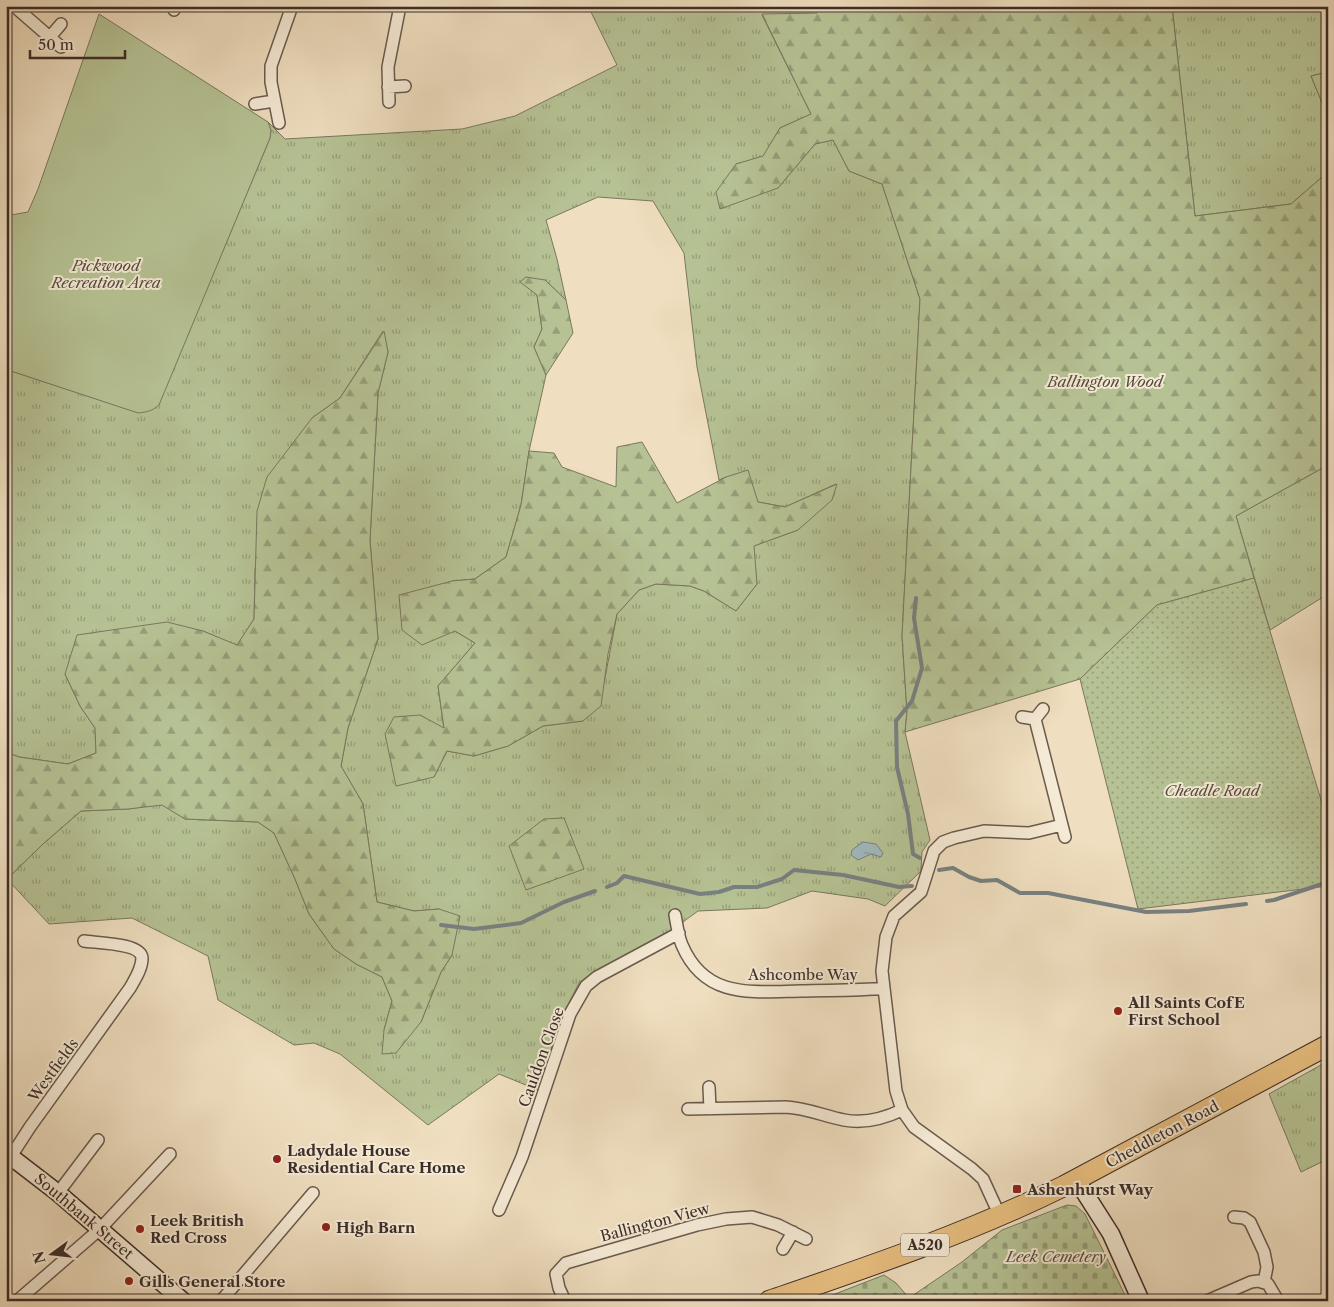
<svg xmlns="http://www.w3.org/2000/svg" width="1334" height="1307" font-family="'Libre Caslon Text',serif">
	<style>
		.grass { fill: url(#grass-tufts); stroke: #79785e; fill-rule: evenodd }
		.forest { fill: url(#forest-firs); stroke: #79785e }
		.cemetery { fill: url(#cemetery-stones); stroke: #79785e }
		.park { fill: #b6c294; stroke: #79785e }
		.garden { fill: url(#garden-dots); stroke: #79785e }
		.water { fill: url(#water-ripples); stroke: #788182 }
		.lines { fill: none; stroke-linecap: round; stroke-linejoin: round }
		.stream { stroke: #788182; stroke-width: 4 }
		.street-casing { stroke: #695a4e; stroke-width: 14 }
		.secondary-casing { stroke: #3c2e29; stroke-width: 19 }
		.highway-casing { stroke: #3c2e29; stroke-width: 22 }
		.street { stroke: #f5ead5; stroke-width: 11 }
		.secondary { stroke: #f5ead5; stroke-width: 16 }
		.highway { stroke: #e8bf80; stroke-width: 20 }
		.poi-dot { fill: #8f2418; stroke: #f5ead5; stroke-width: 2 }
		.labels { text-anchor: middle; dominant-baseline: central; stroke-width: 4; stroke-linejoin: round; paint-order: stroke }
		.shield { fill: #f5ead5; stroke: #74665d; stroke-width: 1 }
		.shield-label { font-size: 14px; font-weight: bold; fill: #3c2e29 }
		.park-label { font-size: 15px; font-style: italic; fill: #544c3e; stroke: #f5ead5 }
		.street-label { font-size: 15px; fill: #3c2e29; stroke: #f5ead5 }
		.poi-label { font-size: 15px; font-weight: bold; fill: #3c2e29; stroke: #f5ead5; text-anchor: start }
	</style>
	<defs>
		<pattern id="grass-tufts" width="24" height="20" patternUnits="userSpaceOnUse" patternTransform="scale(1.25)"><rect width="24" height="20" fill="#b6c294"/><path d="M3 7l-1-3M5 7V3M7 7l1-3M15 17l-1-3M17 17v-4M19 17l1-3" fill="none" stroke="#959e79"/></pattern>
		<pattern id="forest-firs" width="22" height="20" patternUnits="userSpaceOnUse" patternTransform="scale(1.25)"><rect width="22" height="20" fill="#b6c294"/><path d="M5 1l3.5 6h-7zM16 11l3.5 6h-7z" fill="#959e79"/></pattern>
		<pattern id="cemetery-stones" width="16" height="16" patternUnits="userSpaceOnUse" patternTransform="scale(1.25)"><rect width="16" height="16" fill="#b6c294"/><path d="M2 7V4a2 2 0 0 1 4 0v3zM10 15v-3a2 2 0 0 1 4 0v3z" fill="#959e79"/></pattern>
		<pattern id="garden-dots" width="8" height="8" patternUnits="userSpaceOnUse" patternTransform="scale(1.25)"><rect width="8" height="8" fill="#b6c294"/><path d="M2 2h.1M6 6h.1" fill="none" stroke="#959e79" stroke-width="1.8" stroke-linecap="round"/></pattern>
		<pattern id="water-ripples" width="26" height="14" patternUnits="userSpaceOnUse" patternTransform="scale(1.25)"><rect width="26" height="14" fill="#a0b9be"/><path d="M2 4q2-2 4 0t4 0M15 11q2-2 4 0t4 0" fill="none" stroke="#84979a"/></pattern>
	</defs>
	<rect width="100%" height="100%" fill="#efdebf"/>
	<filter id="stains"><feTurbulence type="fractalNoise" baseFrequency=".004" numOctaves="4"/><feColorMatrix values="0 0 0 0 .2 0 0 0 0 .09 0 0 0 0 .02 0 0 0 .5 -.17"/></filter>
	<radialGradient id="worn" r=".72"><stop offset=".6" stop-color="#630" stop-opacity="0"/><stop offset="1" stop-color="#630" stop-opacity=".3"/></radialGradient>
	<path class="grass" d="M588,6H816L818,13L762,15L811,114L780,128L763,157L736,164L778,188L815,144L833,140L849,171L882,184L920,299L902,636L907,712L905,732L930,840L922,852L921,871L885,906L868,899L812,891L767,908L698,911L672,930L593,973L579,983L562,1017L538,1090L499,1074L428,1125L340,1054L314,1043L294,1045L218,1000L208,956L132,918L49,924L7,879L43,844L81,811L128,809L162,804L185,819L258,822L274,833L295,879L309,914L334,949L356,964L382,977L392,1001L384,1030L421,1022L441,972L452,955L439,909L414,911L377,902L363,804L341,766L348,728L378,639L370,540L378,393L388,352L383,331L340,398L312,418L255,569L254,619L237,646L203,631L65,674L80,706L95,728L96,753L68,764L19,757L6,752V375L11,371L138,412L158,405L270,138L271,130L268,122L285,139L462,129L515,116L617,65ZM598,197L653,201L684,253L697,367L719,480L726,477L758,502L785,507L836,484L798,530L753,546L757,584L736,611L704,591L690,586L656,584L639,590L617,614L605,678L583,721L543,726L508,746L474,756L447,751L434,777L420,715L444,729L438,686L475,643L455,631L452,581L475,579L506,557L521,505L529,451L546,375L534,347L542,329L537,295L521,282L545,280L566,300L557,259L546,220Z
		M1172,6H1328V72L1311,76L1328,117V172L1291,204L1195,216Z
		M1328,465V594L1270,630L1236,516Z
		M1328,1061V1159L1301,1172L1269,1094Z"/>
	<path class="forest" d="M816,6H1172L1195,216L1291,204L1328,172V465L1236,516L1254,578L1157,605L1080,679L905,732L907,712L902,636L920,299L882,184L849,171L833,140L815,144L778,188L720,209L716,192L736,164L763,156L780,128L811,114L762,14L817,13Z
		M1328,72V117L1311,76Z
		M526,277L545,280L566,300L573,333L546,375L534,347L542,329L537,295L520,282Z
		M384,331L388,352L378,393L370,540L378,639L348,728L341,766L363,804L377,902L414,911L439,909L460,916L452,955L441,972L421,1022L396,1053L382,1054L384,1030L392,1001L382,977L356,964L334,949L309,914L295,879L274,833L258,822L185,819L162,805L128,809L81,811L43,844L7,879L6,752L19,757L68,764L96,753L95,728L80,706L65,674L77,635L167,622L203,631L237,645L254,619L257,511L267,477L312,418L340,398Z
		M642,442L677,503L726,477L748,470L758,502L785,507L837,484L832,500L798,530L754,546L757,584L736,611L704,591L690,586L656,584L639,590L617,614L608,654L601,706L583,721L543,726L508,746L474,756L447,751L434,777L396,786L385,734L394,717L420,715L444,728L438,686L475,643L455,631L422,645L402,630L399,595L452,581L475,579L506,557L521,505L529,451L554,453L562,467L616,487L617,447Z
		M564,818L584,869L526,890L509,846L544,819Z"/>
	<path class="cemetery" d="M1067,1205L1076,1206L1085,1214L1128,1301H817L884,1275L896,1283L909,1298L962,1262L1002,1230Z"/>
	<path class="park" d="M99,14L268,122L271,130L270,138L159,405C152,411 147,412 138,413L11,371L6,375V224L11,215L28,212L38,189Z"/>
	<path class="garden" d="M1254,578L1328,823V886L1138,909L1080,679L1157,605Z"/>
	<path class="water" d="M863,842L876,844L883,853L881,857L871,854L858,860L851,855L852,850Z"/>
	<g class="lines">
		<path class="stream" d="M916,598L914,618L922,668L912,701L896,721L897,767L908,814L913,854L920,858
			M939,870L953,868L969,877L981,881L997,880L1020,893H1048L1146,912L1189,911L1246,904
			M607,887L617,883L624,876L700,894L719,892L734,887H757L782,879L794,870L843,875L899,887L912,886
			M1267,901L1274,900L1328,882
			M441,925L474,929L521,923L564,902L595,891"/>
		<defs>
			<path id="street" d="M14,6L61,47
				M174,10L175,6
				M50,37L61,24
				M388,87L405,86
				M389,102L388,67L400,6
				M255,104L274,101
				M279,123L271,82V66L292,6
				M1022,717L1035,719L1043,709
				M1035,719L1065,837
				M675,915C677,925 678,936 682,945C705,999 751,992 800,991C828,990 856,991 884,988
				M709,1087L710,1109
				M688,1109L786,1107C806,1108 824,1116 844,1120C864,1124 883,1119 902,1110
				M8,1161L30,1127L130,988C135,979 142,969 142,958C141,943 96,943 84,941
				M58,1193L98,1140
				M499,1210L522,1157L570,1014L586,986L597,977L679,933
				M1000,1216L983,1179L972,1169L914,1127L902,1110L896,1091L882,971L886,937L894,916L921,892L934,851L943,842L954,838L984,831L1029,833L1062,825
				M1234,1217L1244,1218L1250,1222L1264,1252L1267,1267L1264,1282
				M783,1249L793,1232
				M17,1301L100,1229L170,1154
				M221,1301L313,1193
				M565,1301L559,1288L556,1274L566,1263L697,1225L726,1219L752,1217L778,1225L806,1239
				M1207,1301L1251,1282L1258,1281L1268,1284L1278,1301"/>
			<path id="secondary" d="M6,1153L58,1193L183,1301
				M1076,1179L1111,1234L1141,1301"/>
			<path id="highway" d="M769,1301C868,1267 969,1233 1064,1186L1328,1045"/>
		</defs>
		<use href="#street" class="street-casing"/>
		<use href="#secondary" class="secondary-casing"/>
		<use href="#highway" class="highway-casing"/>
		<use href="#street" class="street"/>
		<use href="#secondary" class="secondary"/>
		<use href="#highway" class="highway"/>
	</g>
	<g class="poi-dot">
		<circle cx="1118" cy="1011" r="5"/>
		<circle cx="277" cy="1159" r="5"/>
		<rect x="1012" y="1184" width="10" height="10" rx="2.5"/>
		<circle cx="326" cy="1227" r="5"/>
		<circle cx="140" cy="1229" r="5"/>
		<circle cx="129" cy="1281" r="5"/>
	</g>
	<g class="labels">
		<rect class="shield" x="901" y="1233.5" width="48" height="23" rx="4"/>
		<g class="shield-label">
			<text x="925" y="1245">A520</text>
		</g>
		<g class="park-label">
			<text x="106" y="265">Pickwood<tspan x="106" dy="17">Recreation Area</tspan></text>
			<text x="1105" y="381">Ballington Wood</text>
			<text x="1212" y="790">Cheadle Road</text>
			<text x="1056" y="1256">Leek Cemetery</text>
		</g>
		<g class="street-label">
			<text x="803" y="974">Ashcombe Way</text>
			<text transform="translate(541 1057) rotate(-70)">Cauldon Close</text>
			<text transform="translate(53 1070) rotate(-54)">Westfields</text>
			<text transform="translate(1162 1134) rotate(-28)">Cheddleton Road</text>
			<text transform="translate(84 1216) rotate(40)">Southbank Street</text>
			<text transform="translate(655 1222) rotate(-15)">Ballington View</text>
		</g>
		<g class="poi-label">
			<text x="1128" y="1002">All Saints CofE<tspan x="1128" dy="17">First School</tspan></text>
			<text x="287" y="1150">Ladydale House<tspan x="287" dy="17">Residential Care Home</tspan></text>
			<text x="1027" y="1189">Ashenhurst Way</text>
			<text x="150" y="1220">Leek British<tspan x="150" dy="17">Red Cross</tspan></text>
			<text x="336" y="1227">High Barn</text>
			<text x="139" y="1281">Gills General Store</text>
		</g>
	</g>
	<rect width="1334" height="1307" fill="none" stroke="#efdebf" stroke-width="25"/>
	<rect x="8" y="8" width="1319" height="1292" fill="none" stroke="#3c2e29" stroke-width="2.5"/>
	<rect x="12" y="12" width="1309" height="1282" fill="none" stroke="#3c2e29"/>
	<g transform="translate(52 1254) rotate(255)" stroke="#f5ead5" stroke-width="4" paint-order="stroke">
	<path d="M0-4L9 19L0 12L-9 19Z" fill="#3c2e29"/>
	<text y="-8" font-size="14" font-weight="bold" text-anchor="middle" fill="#3c2e29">N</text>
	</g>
	<path d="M30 50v8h95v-8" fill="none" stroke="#3c2e29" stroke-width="2.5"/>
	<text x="38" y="50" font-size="15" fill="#3c2e29" stroke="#f5ead5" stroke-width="4" paint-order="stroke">50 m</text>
	<rect width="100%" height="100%" filter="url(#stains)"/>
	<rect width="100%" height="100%" fill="url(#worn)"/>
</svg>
